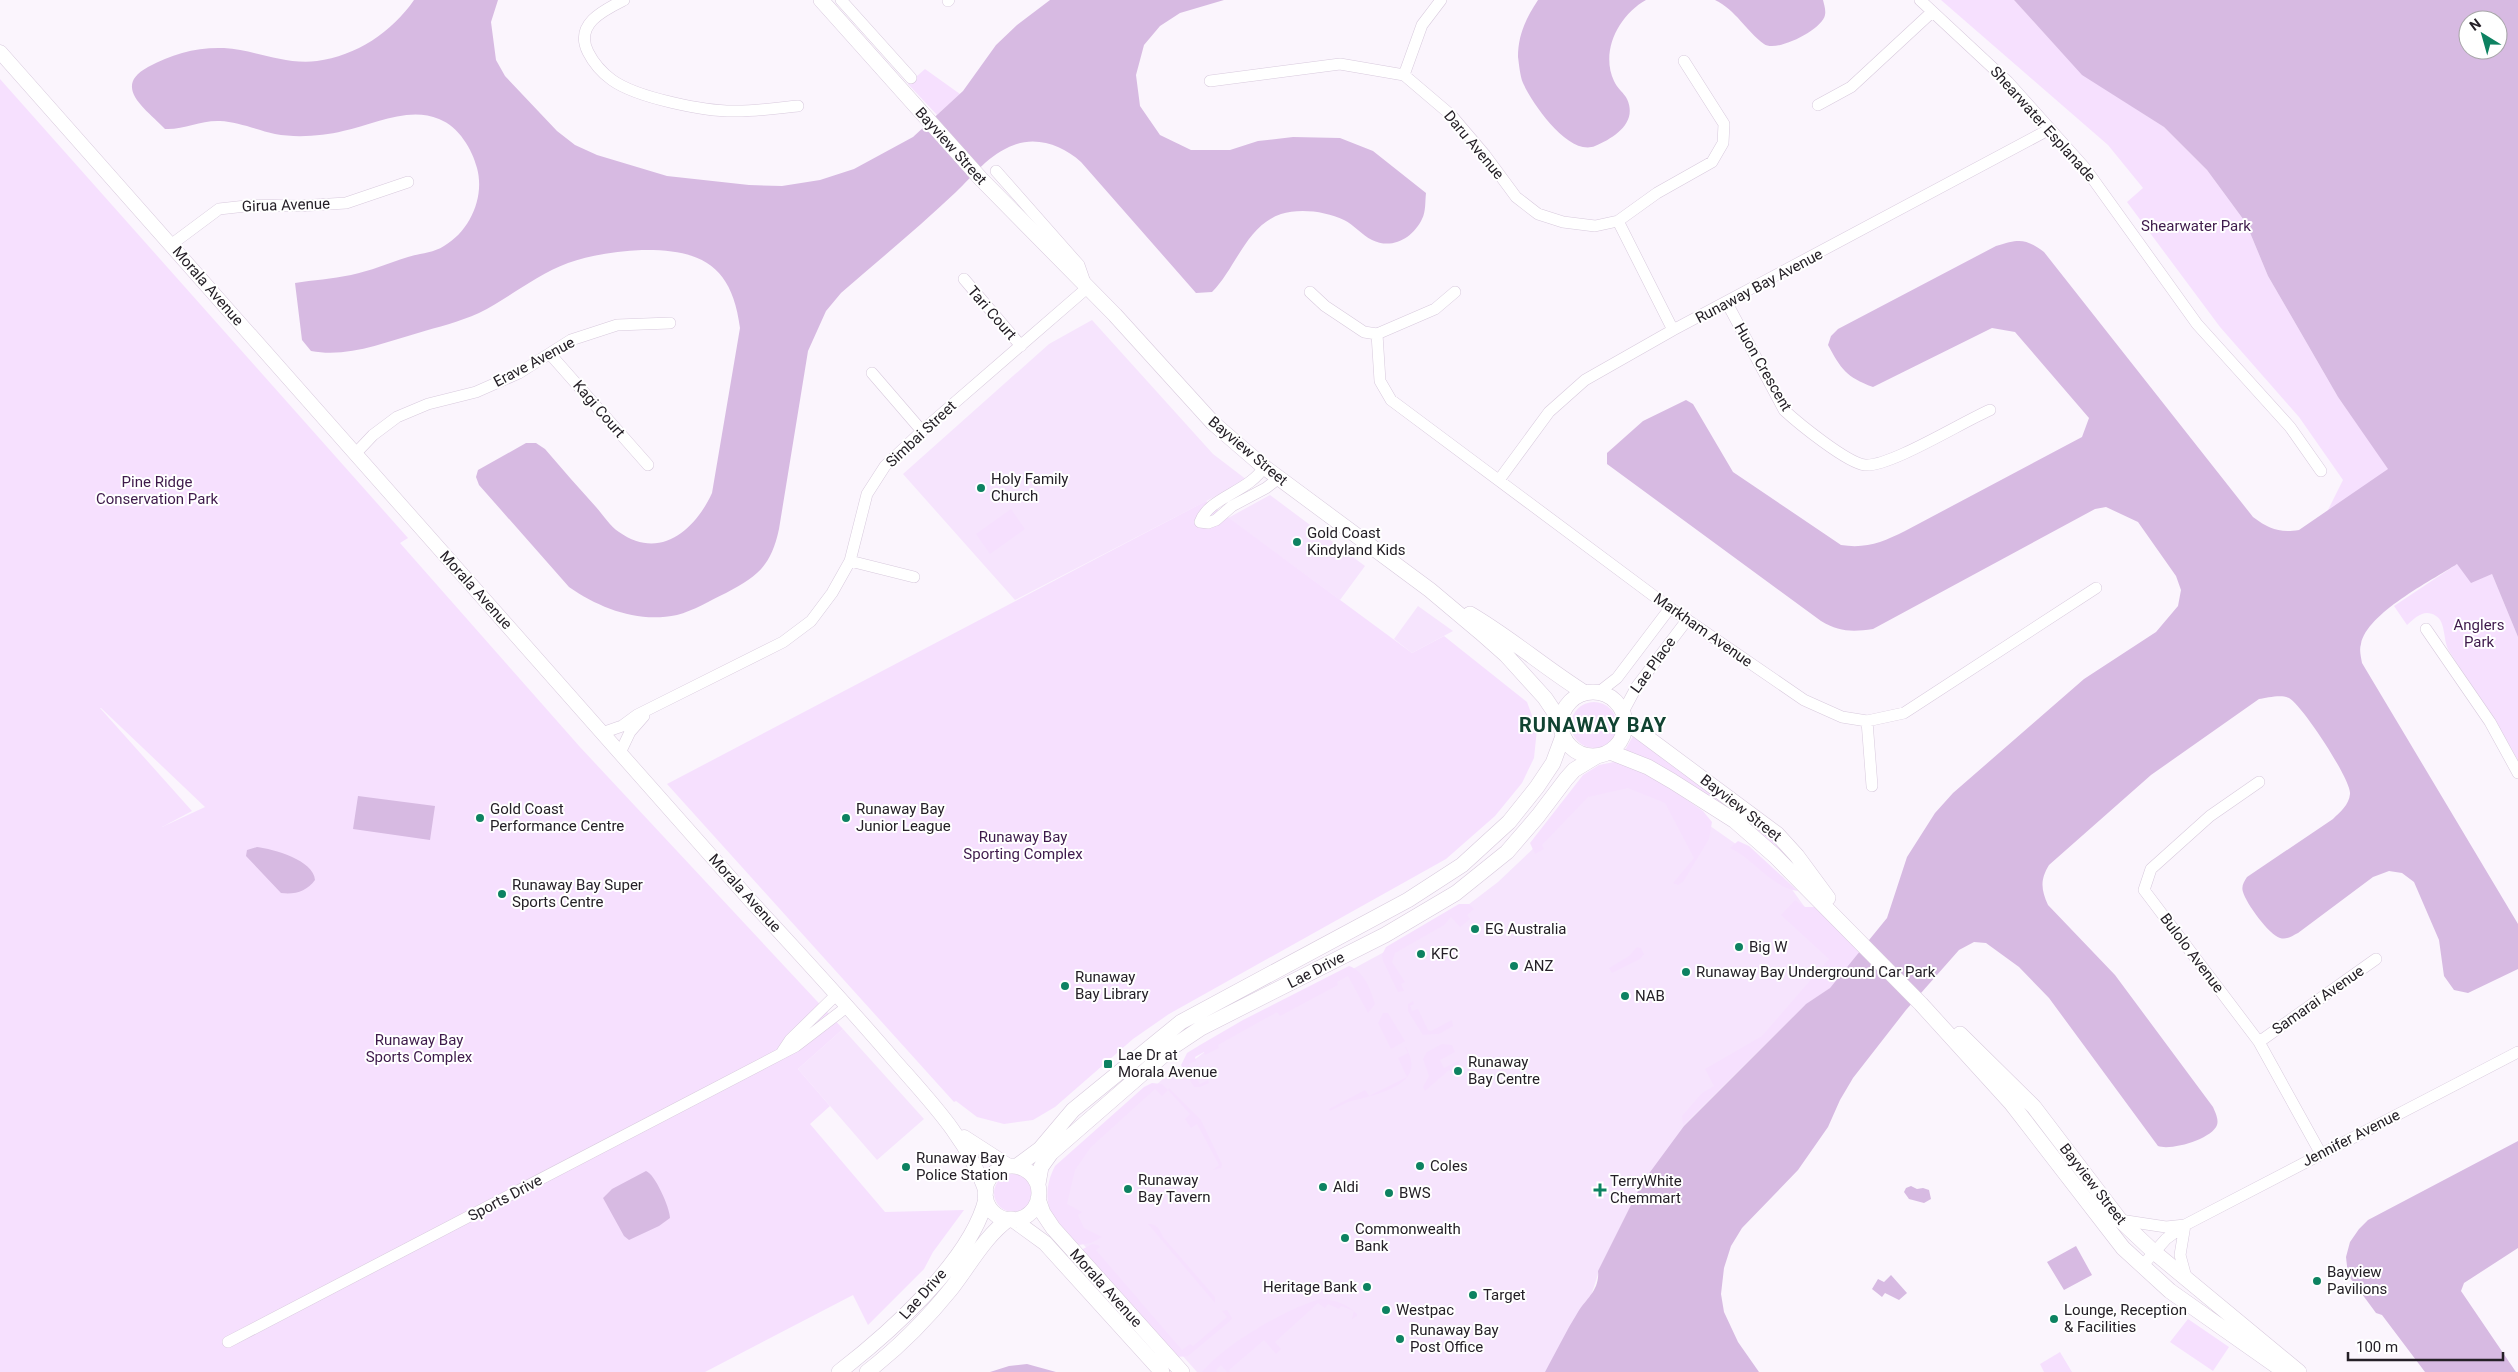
<svg xmlns="http://www.w3.org/2000/svg" width="2518" height="1372" font-family="Roboto,sans-serif">
	<style>
		.built { fill: #f6e4fd }
		.green { fill: #f6e0fe; fill-rule: evenodd }
		.water { fill: #d7bae2; fill-rule: evenodd }
		.lines { fill: none; stroke-linecap: round; stroke-linejoin: round }
		.minor-casing { stroke: #d8cadd; stroke-width: 12 }
		.tertiary-casing { stroke: #d8cadd; stroke-width: 15 }
		.secondary-casing { stroke: #d8cadd; stroke-width: 16 }
		.minor { stroke: #fff; stroke-width: 11 }
		.tertiary { stroke: #fff; stroke-width: 14 }
		.secondary { stroke: #fff; stroke-width: 15 }
		.poi-dot { fill: #0d8261; stroke: #fff; stroke-width: 2 }
		.labels { text-anchor: middle; dominant-baseline: central; stroke-width: 4; stroke-linejoin: round; paint-order: stroke }
		.street-label { font-size: 15px; fill: #252027; stroke: #fff }
		.park-label { font-size: 15px; fill: #3e1a4b; stroke: #fff }
		.poi-label { font-size: 15px; fill: #252027; stroke: #fff; text-anchor: start }
		.district-label { font-size: 20px; font-weight: bold; letter-spacing: 1px; fill: #104231; stroke: #fff }
	</style>
	<rect width="100%" height="100%" fill="#fbf5fd"/>
	<path class="built" d="M1092,320L1213,454L1247,480L1015,600L903,474L1049,344Z
		M1270,495L1365,566L1340,600L1228,518Z
		M1418,606L1453,631L1412,653L1394,639Z
		M1612,782L1666,795L1783,877L1848,967L1830,988L1806,1004L1684,1126L1598,1274L1591,1296L1545,1372H1197L1083,1244L1069,1220L1065,1195L1072,1166L1090,1143L1164,1078L1189,1064L1216,1043L1460,911L1498,882L1536,846L1566,810Z
		M843,1029L924,1119L877,1160L798,1069Z"/>
	<path class="green" d="M1941,0H2014L2082,74L2164,127L2207,170L2246,223L2268,276L2338,397L2389,469L2327,512L2343,480L2299,417L2220,327L2127,202L2143,188L2108,145Z
		M925,69L960,94L937,115L908,84Z
		M0,79L408,538L400,543L580,747L843,1029L798,1069L830,1106L810,1124L885,1212L964,1210L933,1252L924,1269L868,1325L853,1295L705,1372H0ZM100,708H101L205,807L162,827L192,811Z
		M1206,501L1412,653L1444,636L1527,702L1537,729L1534,758L1522,783L1495,816L1446,859L1169,1014L1133,1039L1055,1107L1033,1120L1004,1124L977,1117L956,1101L954,1102L667,784Z
		M1011,509L1025,529L990,554L976,534Z
		M2457,564L2492,574L2518,637V761C2498,722 2472,688 2449,651C2443,641 2446,622 2436,616C2424,608 2415,618 2407,625L2394,606Z
		M1571 725a23 23 0 1 1 46 0a23 23 0 1 1-46 0Z
		M1633,736L1779,842L1845,925L1775,850L1624,752Z
		M1614,762L1642,769L1703,811L1712,822L1709,839L1683,882L1678,885L1673,883L1694,858L1665,803L1628,788L1588,797L1542,845L1544,849L1535,854L1530,843L1583,775L1599,765Z
		M1738,841L1749,846L1798,891C1772,888 1754,859 1730,848Z
		M1795,900L1805,907H1815L1860,952L1830,988L1806,1004L1683,1125L1682,1116L1702,1093L1714,1086L1705,1069L1762,1036L1829,959L1781,915Z
		M1459,904H1469L1474,909L1467,915L1470,919L1460,927L1451,917L1444,925L1395,953L1392,962L1405,982L1401,984L1404,991L1398,992L1383,961L1382,955L1386,947Z
		M1637,947L1641,948L1644,954L1640,959L1612,973L1609,968L1629,956Z
		M1349,966C1364,971 1371,990 1375,1004L1368,1013L1348,976L1337,982L1338,985L1280,1016L1277,1012L1218,1045L1219,1048L1205,1055L1204,1052L1195,1057L1196,1061L1189,1064L1200,1084L1208,1080L1209,1083L1200,1087H1194L1181,1065L1187,1053L1200,1045L1243,1020Z
		M1413,1001L1414,1004L1410,1006L1412,1011L1418,1009L1428,1030L1431,1031L1452,1020L1453,1026L1439,1034L1423,1035L1408,1011V1004Z
		M1383,1013H1388L1405,1041L1391,1049L1378,1023Z
		M1442,1044L1452,1045L1455,1052L1440,1060L1444,1068L1460,1060L1454,1075L1449,1070L1425,1091L1423,1087L1429,1076L1423,1059L1427,1052Z
		M1405,1047H1406C1409,1054 1413,1061 1411,1069C1407,1090 1365,1097 1348,1102C1342,1105 1336,1108 1330,1111L1329,1109L1365,1090L1369,1096L1407,1077L1398,1058L1408,1053Z
		M1152,1083L1162,1084L1168,1090L1169,1088L1201,1120L1222,1164L1221,1168L1213,1170L1219,1165L1197,1124L1191,1128L1185,1119L1190,1114L1168,1090L1162,1096L1155,1089L1091,1147L1075,1170L1067,1204L1082,1212L1078,1215L1084,1228L1102,1237L1091,1243L1079,1245C1051,1224 1038,1199 1055,1166L1144,1087Z
		M994 1193a19 19 0 1 1 38 0a19 19 0 1 1-38 0Z
		M1148,1224C1156,1223 1160,1229 1163,1237L1215,1297V1303Z
		M1092,1244L1098,1245L1100,1247L1096,1250L1182,1350L1190,1344L1193,1346L1227,1317L1222,1311L1227,1310L1232,1318L1230,1321L1188,1356L1177,1357L1081,1250Z
		M1320,1299C1335,1300 1346,1303 1357,1314V1316L1352,1319L1354,1311L1341,1306L1339,1309L1328,1304L1325,1308L1318,1303L1275,1342L1281,1349L1276,1354L1264,1340L1229,1370L1230,1372H1227L1221,1365L1216,1370L1217,1372H1202C1225,1344 1286,1309 1320,1299Z
		M2188,1319L2229,1347L2213,1371L2170,1342Z
		M2060,1352L2072,1372H2044L2040,1364Z"/>
	<path class="water" d="M414,0H498L491,22L496,60L505,76L557,131L575,145L597,155L667,176L749,185L782,186L820,180L854,169L913,137L963,91L996,45L1017,25L1050,0H1224L1180,13L1160,26L1144,45L1136,75L1140,106L1160,135L1191,150H1230L1258,141L1293,137L1340,138L1373,151L1426,193C1425,201 1426,212 1422,219C1413,238 1392,250 1372,240C1362,235 1354,225 1344,220C1326,211 1299,208 1281,214C1246,226 1236,268 1212,292L1196,293L1081,162C1063,146 1038,136 1014,145C989,154 974,175 956,192C919,227 879,260 841,293L826,311L808,351L779,529C771,566 758,576 726,593C711,600 693,611 677,615C638,623 601,609 569,587L479,485L476,477L478,470L526,443H536L545,449C562,469 579,488 596,507C603,515 610,526 619,532C660,561 695,530 712,493L740,328C732,266 702,249 642,250C617,251 591,255 568,263C536,275 509,298 479,313C459,322 438,327 418,333C383,343 347,358 311,351L302,340L295,283C313,280 332,279 351,275C370,271 389,263 408,257C421,253 433,253 444,246C470,231 485,197 477,168C472,149 459,127 439,119C408,106 373,125 343,131C323,136 296,138 275,134C258,130 238,122 220,121C201,120 184,130 165,129C147,110 111,87 148,67C172,54 196,47 224,48C256,50 284,65 317,61C356,56 392,32 414,0Z
		M1538,0H1646C1619,15 1600,51 1614,81C1617,88 1624,93 1627,99C1638,123 1614,138 1595,146C1569,157 1532,103 1523,83C1520,76 1519,64 1518,57C1518,35 1526,18 1538,0Z
		M1715,0H1823C1824,4 1826,10 1825,15C1822,30 1776,53 1764,44C1746,31 1736,10 1715,0Z
		M2014,0H2518V637L2492,574L2471,583L2457,564C2431,581 2367,613 2361,644C2359,650 2361,657 2362,663L2518,924V969L2468,993L2454,990L2444,976L2439,940L2414,882L2402,873L2389,871L2373,877L2298,933C2292,936 2287,940 2280,938C2269,935 2246,903 2243,892C2241,886 2244,882 2247,877L2333,819C2340,812 2349,805 2350,794C2352,781 2302,705 2289,698C2281,694 2267,698 2259,699L2151,775L2049,865C2040,880 2041,889 2048,905L2115,975L2213,1107C2215,1112 2219,1119 2217,1125C2212,1139 2171,1151 2158,1146L2049,998L2019,967L1986,943L1974,942L1959,950L1906,1010L1853,1078L1840,1100L1828,1127L1798,1170L1742,1228L1731,1246L1724,1268L1721,1294L1724,1312L1738,1342L1759,1372H1545C1556,1352 1566,1331 1578,1312C1586,1299 1600,1290 1598,1271L1642,1183L1684,1126L1806,1004L1830,988L1887,918L1907,857L1935,813L1953,793L2084,679L2156,632L2178,606L2181,590L2176,576L2138,522L2106,507L2095,509L1873,629C1853,632 1839,632 1821,621L1607,464V453L1643,421L1686,400L1693,404L1733,472L1841,545C1866,549 1883,542 1905,531L2082,437L2089,418L2015,332L1992,328L1873,387C1846,377 1841,369 1828,345L1831,336L1838,329L1996,246C2019,239 2025,238 2044,252L2253,517C2269,529 2279,533 2299,530L2388,469L2338,397L2268,276L2246,223L2207,170L2164,127L2082,75ZM2468,20H2498V50H2468Z
		M358,796L435,806L430,840L353,829Z
		M257,847C273,849 314,860 315,880C307,891 295,895 281,893L246,856L247,850Z
		M2518,1141V1248L2464,1283L2461,1291L2516,1372H2425L2382,1315L2376,1313L2348,1275L2346,1257L2350,1242L2359,1229L2368,1220Z
		M646,1171C655,1174 670,1208 670,1218L659,1226L629,1240L624,1236L603,1198L612,1189Z
		M1911,1186L1917,1189L1923,1188L1929,1190L1931,1199L1924,1203L1909,1199L1904,1192L1906,1188Z
		M2076,1246L2092,1275L2064,1290L2047,1262Z
		M1891,1275L1907,1293L1899,1300L1885,1293L1882,1297L1872,1289L1878,1279L1884,1282Z
		M1027,1364L1056,1372H990L1009,1366Z"/>
	<g class="lines">
		<defs>
			<path id="minor" d="M624,0C604,10 574,24 588,52C594,64 601,72 612,80C637,98 707,112 737,111C757,111 778,108 798,106
				M841,0L911,78
				M1920,0L2008,82L2085,168L2197,324L2290,427L2321,471
				M948,1L949,0
				M1404,75L1422,25L1441,0
				M1210,81L1340,64L1404,75L1451,115L1485,155L1516,197L1538,214L1563,222L1595,226L1618,221L1657,193L1712,162L1723,143L1724,124L1684,61
				M1818,105L1851,87L1932,12
				M1618,221L1673,330
				M172,244L219,209L255,205L298,206L346,203L408,182
				M964,279L1021,346
				M1310,292L1325,306L1364,332L1377,334L1435,309L1455,292
				M1727,303L1784,410C1798,423 1847,463 1865,465C1890,467 1962,422 1990,410
				M1377,334L1380,381L1391,400L1670,608L1804,700L1842,717L1867,721L1904,713L2096,588
				M550,354L648,465
				M872,373L922,431
				M355,454L373,435L397,417L428,404L476,392L519,373L571,340L617,325L670,323
				M1264,467C1249,492 1209,497 1200,522L1208,523L1216,520L1232,506L1266,488L1279,478
				M1499,480L1549,412L1585,380L1673,330L2050,129
				M850,561L914,577
				M2426,629L2490,722L2518,773
				M1599,692L1617,678L1670,608
				M1623,712L1637,686L1687,620
				M1867,721L1872,786
				M602,733L622,726L637,715L783,642L811,621L832,593L850,561L867,494L885,466L922,431L1087,288L1079,265L996,171
				M620,753L630,732L644,716
				M2259,782L2210,816L2151,869L2144,890L2259,1042L2321,1154
				M2259,1042L2376,959
				M782,1052L790,1040L837,994
				M2120,1220L2166,1227L2185,1225L2180,1255L2186,1277
				M2142,1266L2166,1239L2185,1225L2518,1052
				M228,1342L796,1046L848,1006"/>
			<path id="tertiary" d="M0,52L750,900C799,953 848,1006 895,1061C931,1102 968,1140 986,1192
				M964,1137L1009,1166"/>
			<path id="secondary" d="M821,0L981,179L1115,315L1213,423L1264,467L1430,590L1480,632L1506,655L1545,698L1561,722
				M1470,614C1511,638 1545,668 1585,693
				M1561 724a32 32 0 1 1 64 0a32 32 0 1 1-64 0Z
				M1625,721L1777,834L1797,856L1828,898
				M1610,752L1648,767L1672,781L1735,821L1775,856L1921,1004L2011,1103L2123,1248L2170,1291L2285,1372
				M1960,1034L2034,1107L2120,1220L2154,1252L2299,1372
				M1017,1166L1040,1149L1073,1110L1181,1022L1408,900L1462,865L1509,822L1537,787L1553,763L1563,736
				M985 1193a27 27 0 1 1 54 0a27 27 0 1 1-54 0Z
				M1038,1184L1041,1167L1051,1153L1174,1046L1201,1028L1385,935L1456,893L1507,852L1538,816L1566,779L1574,770L1597,756
				M1038,1199L1043,1213L1053,1228L1182,1372
				M1012,1219L1045,1243L1162,1372
				M839,1372C888,1334 971,1261 986,1199
				M867,1372C898,1348 926,1320 951,1289C969,1266 985,1236 1009,1219"/>
		</defs>
		<use href="#minor" class="minor-casing"/>
		<use href="#tertiary" class="tertiary-casing"/>
		<use href="#secondary" class="secondary-casing"/>
		<use href="#minor" class="minor"/>
		<use href="#tertiary" class="tertiary"/>
		<use href="#secondary" class="secondary"/>
	</g>
	<g class="poi-dot">
		<circle cx="981" cy="488" r="5"/>
		<circle cx="1297" cy="542" r="5"/>
		<circle cx="480" cy="818" r="5"/>
		<circle cx="846" cy="818" r="5"/>
		<circle cx="502" cy="894" r="5"/>
		<circle cx="1475" cy="929" r="5"/>
		<circle cx="1739" cy="947" r="5"/>
		<circle cx="1421" cy="954" r="5"/>
		<circle cx="1514" cy="966" r="5"/>
		<circle cx="1686" cy="972" r="5"/>
		<circle cx="1065" cy="986" r="5"/>
		<circle cx="1625" cy="996" r="5"/>
		<rect x="1103" y="1059" width="10" height="10" rx="2.5"/>
		<circle cx="1458" cy="1071" r="5"/>
		<circle cx="1420" cy="1166" r="5"/>
		<circle cx="906" cy="1167" r="5"/>
		<circle cx="1323" cy="1187" r="5"/>
		<circle cx="1128" cy="1189" r="5"/>
		<path d="M1597.5 1182.5h5v5h5v5h-5v5h-5v-5h-5v-5h5z"/>
		<circle cx="1389" cy="1193" r="5"/>
		<circle cx="1345" cy="1238" r="5"/>
		<circle cx="2317" cy="1281" r="5"/>
		<circle cx="1367" cy="1287" r="5"/>
		<circle cx="1473" cy="1295" r="5"/>
		<circle cx="1386" cy="1310" r="5"/>
		<circle cx="2054" cy="1319" r="5"/>
		<circle cx="1400" cy="1339" r="5"/>
	</g>
	<g class="labels">
		<g class="street-label">
			<text transform="translate(2043 124) rotate(48)">Shearwater Esplanade</text>
			<text transform="translate(1474 145) rotate(50)">Daru Avenue</text>
			<text transform="translate(951 146) rotate(48)">Bayview Street</text>
			<text transform="translate(286 205) rotate(-2)">Girua Avenue</text>
			<text transform="translate(208 286) rotate(49)">Morala Avenue</text>
			<text transform="translate(1759 286) rotate(-28)">Runaway Bay Avenue</text>
			<text transform="translate(992 313) rotate(49)">Tari Court</text>
			<text transform="translate(534 362) rotate(-28)">Erave Avenue</text>
			<text transform="translate(1763 367) rotate(60)">Huon Crescent</text>
			<text transform="translate(599 409) rotate(49)">Kagi Court</text>
			<text transform="translate(921 434) rotate(-43)">Simbai Street</text>
			<text transform="translate(1248 451) rotate(40)">Bayview Street</text>
			<text transform="translate(476 590) rotate(48)">Morala Avenue</text>
			<text transform="translate(1703 630) rotate(35)">Markham Avenue</text>
			<text transform="translate(1653 665) rotate(-54)">Lae Place</text>
			<text transform="translate(1741 808) rotate(38)">Bayview Street</text>
			<text transform="translate(745 893) rotate(48)">Morala Avenue</text>
			<text transform="translate(2192 953) rotate(53)">Bulolo Avenue</text>
			<text transform="translate(1316 970) rotate(-27)">Lae Drive</text>
			<text transform="translate(2318 1000) rotate(-35)">Samarai Avenue</text>
			<text transform="translate(2351 1138) rotate(-27)">Jennifer Avenue</text>
			<text transform="translate(2093 1184) rotate(52)">Bayview Street</text>
			<text transform="translate(505 1198) rotate(-28)">Sports Drive</text>
			<text transform="translate(1106 1288) rotate(48)">Morala Avenue</text>
			<text transform="translate(923 1294) rotate(-48)">Lae Drive</text>
		</g>
		<g class="park-label">
			<text x="2196" y="226">Shearwater Park</text>
			<text x="157" y="482">Pine Ridge<tspan x="157" dy="17">Conservation Park</tspan></text>
			<text x="2479" y="625">Anglers<tspan x="2479" dy="17">Park</tspan></text>
			<text x="1023" y="837">Runaway Bay<tspan x="1023" dy="17">Sporting Complex</tspan></text>
			<text x="419" y="1040">Runaway Bay<tspan x="419" dy="17">Sports Complex</tspan></text>
		</g>
		<g class="poi-label">
			<text x="991" y="479">Holy Family<tspan x="991" dy="17">Church</tspan></text>
			<text x="1307" y="533">Gold Coast<tspan x="1307" dy="17">Kindyland Kids</tspan></text>
			<text x="490" y="809">Gold Coast<tspan x="490" dy="17">Performance Centre</tspan></text>
			<text x="856" y="809">Runaway Bay<tspan x="856" dy="17">Junior League</tspan></text>
			<text x="512" y="885">Runaway Bay Super<tspan x="512" dy="17">Sports Centre</tspan></text>
			<text x="1485" y="929">EG Australia</text>
			<text x="1749" y="947">Big W</text>
			<text x="1431" y="954">KFC</text>
			<text x="1524" y="966">ANZ</text>
			<text x="1696" y="972">Runaway Bay Underground Car Park</text>
			<text x="1075" y="977">Runaway<tspan x="1075" dy="17">Bay Library</tspan></text>
			<text x="1635" y="996">NAB</text>
			<text x="1118" y="1055">Lae Dr at<tspan x="1118" dy="17">Morala Avenue</tspan></text>
			<text x="1468" y="1062">Runaway<tspan x="1468" dy="17">Bay Centre</tspan></text>
			<text x="916" y="1158">Runaway Bay<tspan x="916" dy="17">Police Station</tspan></text>
			<text x="1430" y="1166">Coles</text>
			<text x="1138" y="1180">Runaway<tspan x="1138" dy="17">Bay Tavern</tspan></text>
			<text x="1610" y="1181">TerryWhite<tspan x="1610" dy="17">Chemmart</tspan></text>
			<text x="1333" y="1187">Aldi</text>
			<text x="1399" y="1193">BWS</text>
			<text x="1355" y="1229">Commonwealth<tspan x="1355" dy="17">Bank</tspan></text>
			<text x="2327" y="1272">Bayview<tspan x="2327" dy="17">Pavilions</tspan></text>
			<text x="1357" y="1287" text-anchor="end">Heritage Bank</text>
			<text x="1483" y="1295">Target</text>
			<text x="1396" y="1310">Westpac</text>
			<text x="2064" y="1310">Lounge, Reception<tspan x="2064" dy="17">&amp; Facilities</tspan></text>
			<text x="1410" y="1330">Runaway Bay<tspan x="1410" dy="17">Post Office</tspan></text>
		</g>
		<g class="district-label">
			<text x="1593" y="725">RUNAWAY BAY</text>
		</g>
	</g>
	<g transform="translate(2483 35) rotate(323)"><circle r="24" fill="#ffffff" stroke="#a8a6a9"/>
	<path d="M0-4L9 19L0 12L-9 19Z" fill="#0d8261"/>
	<text y="-8" font-size="14" font-weight="bold" text-anchor="middle" fill="#252027">N</text>
	</g>
	<path d="M2348 1352v8h155v-8" fill="none" stroke="#252027" stroke-width="2.5"/>
	<text x="2356" y="1352" font-size="15" fill="#252027" stroke="#ffffff" stroke-width="4" paint-order="stroke">100 m</text>
</svg>
